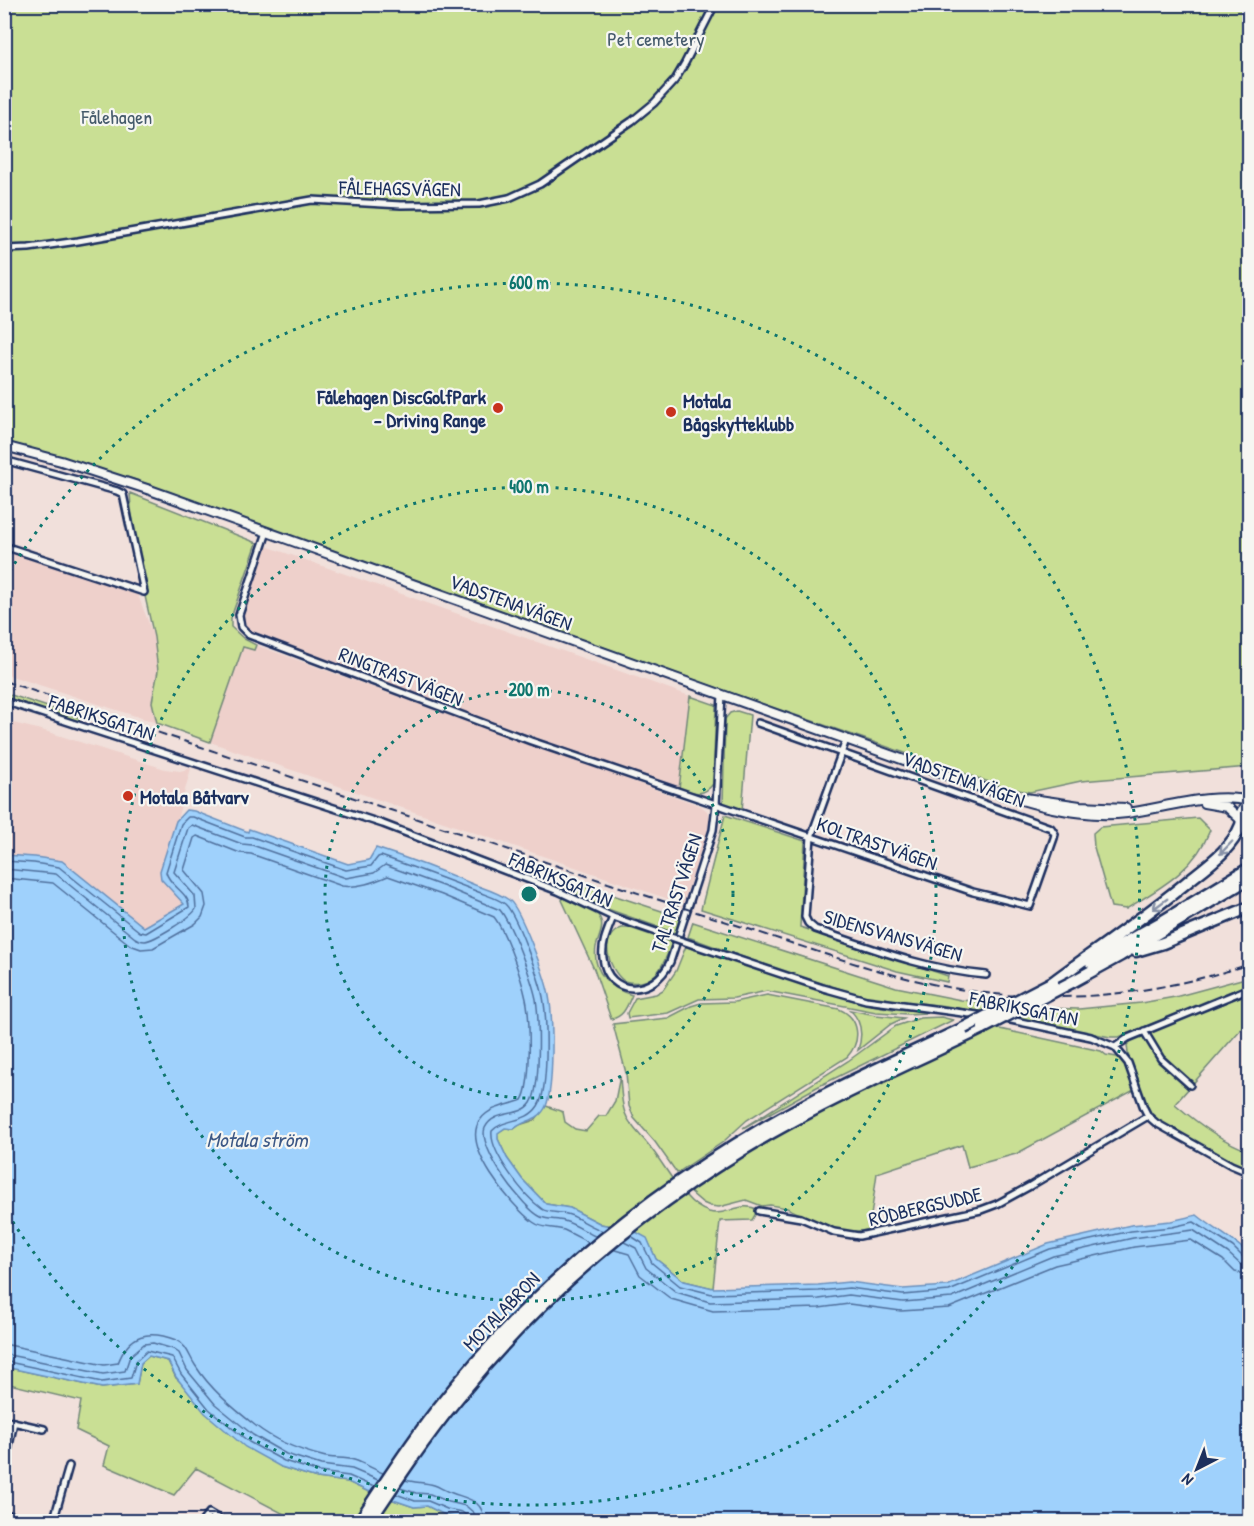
<svg xmlns="http://www.w3.org/2000/svg" width="1254" height="1526" font-family="'Patrick Hand',sans-serif">
	<style>
		.built { fill: #eed0cb }
		.green { fill: #c9df94; stroke: #728779; stroke-width: 1.5 }
		.water { fill: #9fd1fc; stroke: #6a90bd; stroke-width: 1.5 }
		.lines { fill: none; stroke-linecap: round; stroke-linejoin: round }
		.shore { stroke: #50709d; stroke-width: 1.5 }
		.street-casing { stroke: #1b2f5e; stroke-width: 10 }
		.secondary-casing { stroke: #1b2f5e; stroke-width: 12 }
		.highway-casing { stroke: #1b2f5e; stroke-width: 15 }
		.street { stroke: #f6f6f2; stroke-width: 5 }
		.secondary { stroke: #f6f6f2; stroke-width: 8 }
		.highway { stroke: #f6f6f2; stroke-width: 10 }
		.rail { stroke: #1b2f5e; stroke-width: 2; stroke-dasharray: 9 4.5; stroke-linecap: butt }
		.street-bridge-casing { stroke: #1b2f5e; stroke-width: 10; stroke-linecap: butt }
		.highway-bridge-casing { stroke: #1b2f5e; stroke-width: 15; stroke-linecap: butt }
		.street-bridge { stroke: #f6f6f2; stroke-width: 5 }
		.highway-bridge { stroke: #f6f6f2; stroke-width: 10 }
		.oneway { stroke: #8892a8 }
		.ring { fill: none; stroke: #0f766e; stroke-width: 3; stroke-dasharray: 3 6 }
		.poi-dot { fill: #c8321e; stroke: #f6f6f2; stroke-width: 2 }
		.labels { text-anchor: middle; dominant-baseline: central; stroke-width: 4.5; stroke-linejoin: round; paint-order: stroke }
		.park-label { font-size: 20px; fill: #465b6c; stroke: #f6f6f2 }
		.street-label { font-size: 20px; fill: #1b2f5e; stroke: #f6f6f2 }
		.poi-label { font-size: 20px; font-weight: bold; fill: #1b2f5e; stroke: #f6f6f2; text-anchor: start }
		.water-label { font-size: 21px; font-style: italic; fill: #3c5886; stroke: #f6f6f2 }
		.centre { fill: #0f766e; stroke: #f6f6f2; stroke-width: 3 }
		.ring-label { font-size: 18px; text-anchor: middle; font-weight: bold; fill: #0f766e; stroke: #f6f6f2; stroke-width: 4.5; stroke-linejoin: round; paint-order: stroke }
	</style>
	<rect width="100%" height="100%" fill="#f1e0db"/>
	<filter id="ink" filterUnits="userSpaceOnUse"><feTurbulence type="fractalNoise" baseFrequency=".0167" numOctaves="2"/><feDisplacementMap in="SourceGraphic" scale="12" xChannelSelector="R" yChannelSelector="G"/><feConvolveMatrix kernelMatrix="1 2 1 2 8 2 1 2 1" color-interpolation-filters="sRGB"/></filter>
	<g filter="url(#ink)">
		<path class="built" d="M266,546L690,696L679,789L263,638L249,630L243,623L242,617Z
			M5,551L138,595L154,637L158,671L152,702L157,723L5,674Z
			M256,645L701,806L707,811L710,817V825L683,904L210,742L243,646L254,650Z
			M5,721L45,731L165,769L180,771L191,768L161,879L184,904L144,927L62,861L5,855Z"/>
		<path class="green" d="M4,5H1249V767L1081,781L1030,792L1006,788L723,690L136,480L5,441Z
			M130,493L257,543L231,618V627L244,639L256,645L254,650L243,647L210,742L157,723L152,702L158,671L154,637L143,587L131,508Z
			M5,693L81,718L79,723L5,698Z
			M690,696L716,705L713,784C703,797 694,793 679,789Z
			M737,711L750,715L742,811L723,804L725,719L730,713Z
			M725,815L805,841L800,927L948,976L947,982L897,971L701,909Z
			M1198,818L1210,830C1195,870 1160,888 1126,909L1111,907L1094,847L1093,833L1100,827Z
			M567,880L680,917L675,933L602,907L565,888Z
			M563,898L598,915C606,926 599,935 596,947C592,972 610,989 632,995C627,1006 624,1017 611,1019L594,969L562,900Z
			M693,922L896,987L961,1000L1038,1008L1079,1009L1141,1003L1175,997L1249,977V983L1232,992L1119,1037H1110L1024,1019L946,1006L868,997L793,975L688,937Z
			M622,928H630L672,942C664,966 654,989 624,981C608,969 598,936 622,928Z
			M686,946L861,1003L893,1009L944,1012L908,1014L876,1012L767,991L734,998L699,999L668,1013L628,1018L627,1013L635,998L656,994L663,990L676,971Z
			M1249,993V1020L1175,1104C1196,1122 1223,1142 1249,1151V1172L1148,1117C1146,1091 1128,1070 1127,1045L1133,1039Z
			M767,995L839,1009C860,1018 862,1041 847,1057L747,1120L723,1142L677,1173L655,1142L634,1118L629,1106L626,1073L613,1024L668,1018L691,1006L701,1003L734,1002Z
			M850,1010L876,1015L904,1018L891,1024L858,1050C863,1035 862,1021 850,1010Z
			M941,1017L953,1020L817,1087L743,1128L848,1061L896,1026L920,1018Z
			M995,1028L1101,1051L1106,1055L1122,1058L1136,1089L1016,1154L968,1167L962,1145L877,1173L869,1230L840,1233L787,1208L770,1205L762,1206L746,1200L719,1207L710,1206L703,1203L689,1191C785,1125 891,1078 995,1028Z
			M620,1076C621,1089 621,1102 625,1113C630,1127 642,1136 650,1147C663,1163 672,1181 686,1196C692,1203 700,1209 709,1212C726,1217 741,1200 758,1210L752,1220L720,1221L713,1288L684,1281L656,1259L647,1239L634,1231L601,1224L570,1208L546,1204L522,1179L507,1158L498,1139L497,1133L505,1128L514,1129L519,1125L535,1120L546,1106L563,1112L565,1122L575,1129L586,1131L599,1116H606L615,1101Z
			M149,1356L168,1361L176,1378L281,1467L317,1478L348,1482L367,1491L414,1507L427,1506L445,1515L460,1518L457,1522L283,1521L286,1515L196,1468L174,1495L104,1465L109,1446L76,1430L81,1401L5,1383V1367L102,1388L137,1384L141,1363Z"/>
		<path class="water" d="M186,810L194,811L248,832L249,829L348,864L369,860L376,848C410,859 442,871 475,885C486,889 499,893 509,900C521,909 546,979 549,996C553,1017 554,1087 546,1106C539,1122 525,1119 514,1129L505,1128L498,1133V1139L507,1158L522,1179L546,1204L570,1208L601,1224L634,1231L647,1238L656,1259L684,1281L713,1288L818,1285L849,1282L903,1289L947,1286L1048,1244L1131,1225L1171,1221L1197,1215C1214,1229 1234,1239 1250,1255L1249,1521H465L460,1518L445,1515L427,1506L414,1507L367,1491L348,1482L317,1478L281,1467L245,1447L205,1413L176,1377L168,1361L149,1356L141,1363L137,1384L102,1388L5,1367V855L35,857L62,861L144,927L184,904L161,879L160,871L176,821Z"/>
		<g class="lines">
			<path class="shore" d="M4,861L34,863L59,867L140,932L146,933L189,907C189,892 169,886 166,872L181,824L188,817H193L245,837H252L346,870L371,866L378,857L381,856C413,867 445,879 476,891C485,895 497,898 505,904C516,913 540,981 543,997C547,1017 549,1090 538,1106C526,1124 506,1117 492,1131C489,1152 525,1197 542,1209C549,1214 561,1211 570,1215C581,1219 592,1228 604,1231
				M4,869L56,874L135,938C139,940 140,941 145,941C154,940 191,918 196,909L195,896L174,872L188,828L192,825L242,844L252,845L346,878L374,873L385,865L445,887L500,910C512,925 532,980 536,999C539,1019 541,1087 531,1103C521,1118 494,1109 485,1128C477,1147 524,1210 541,1217C548,1220 557,1219 564,1221C575,1224 586,1232 597,1237
				M4,878L53,883L130,945L141,949L153,948L195,924L202,917L206,906L204,894L184,870L194,838L197,836L240,853L251,854L342,886C358,888 374,882 388,876L442,895L494,917C506,932 522,980 526,999C530,1017 532,1085 522,1100C508,1106 491,1106 481,1119C459,1144 512,1207 533,1222C542,1229 554,1227 564,1230C573,1234 581,1239 589,1243
				M631,1236L642,1243L652,1263L680,1286L712,1294L819,1291L849,1288L903,1295L949,1291L1050,1249L1131,1231L1172,1227L1194,1222L1233,1247L1244,1258L1250,1259
				M624,1242L636,1248L646,1268L676,1292L710,1302L819,1299L849,1295L903,1302L952,1298L1053,1256L1133,1238L1193,1230L1228,1253L1240,1264L1250,1266
				M615,1250L629,1254L640,1275L671,1299L713,1311L819,1308L849,1304L901,1311L949,1308L1055,1265L1134,1247L1191,1240L1223,1260L1235,1272L1250,1275
				M4,1344L104,1365L118,1363C129,1334 148,1329 176,1340C187,1345 189,1356 195,1365C210,1389 234,1409 256,1426C275,1441 299,1450 322,1456C332,1459 344,1457 354,1460C364,1463 373,1469 383,1473
				M4,1354L103,1374L125,1371L130,1356L144,1344L153,1343L173,1349L179,1353L187,1370L215,1404L253,1435L286,1454L321,1465L352,1469L378,1480
				M4,1361L102,1382L131,1378L136,1361L147,1351L172,1357L181,1374L209,1409L249,1442L284,1461L319,1472L349,1476L374,1487
				M405,1480C416,1483 424,1482 434,1485C440,1487 445,1491 452,1493C468,1499 484,1500 484,1522
				M400,1488L416,1493L430,1494L449,1502L466,1506L474,1513L475,1522
				M396,1494L415,1501H428L447,1509L462,1512L467,1516L468,1522"/>
			<defs>
				<path id="street" d="M4,249L29,248L78,241L312,200L401,205L479,204L509,198L540,184L632,121L654,103L675,80L685,63L715,4
					M4,460L117,491L123,494L144,592L4,546
					M267,532L239,615L241,627L249,635L531,741L973,892L1030,906L1054,838L1055,834L1051,828L758,723
					M4,701L383,824L558,891L613,917L665,935
					M846,740L811,837L805,917L808,923L815,929C871,948 927,970 986,975
					M613,917C608,930 601,944 603,958C608,998 654,997 670,962L713,830L716,805L722,695
					M694,945L823,988L866,1000L985,1016
					M1006,1019L1091,1037L1115,1047L1128,1063L1144,1108L1148,1116L1156,1123L1231,1165L1250,1173
					M1144,1031L1161,1059L1190,1085
					M1115,1047L1128,1038L1250,988
					M759,1211L801,1218L834,1232L859,1236L981,1210L997,1204L1030,1186L1148,1116
					M4,1420L44,1429
					M4,1469L14,1422
					M4,1513L27,1522
					M53,1522L69,1466
					M202,1522L209,1513L224,1522"/>
				<path id="secondary" d="M4,446L61,461L150,490L974,785C1023,801 1074,819 1127,813C1164,808 1212,792 1250,801
					M1025,798L1080,806L1126,808
					M1204,803L1227,807L1239,818
					M1250,803C1237,811 1236,824 1250,831"/>
				<path id="highway" d="M1136,951L1163,943L1250,907
					M1090,962L1163,921L1250,868
					M1053,982C1099,948 1148,915 1192,878C1211,863 1232,848 1241,825
					M1072,982L1121,955L1250,878
					M359,1522C383,1485 407,1448 434,1413C524,1297 638,1201 765,1127C828,1090 897,1060 964,1028
					M369,1522C397,1480 425,1438 457,1399C543,1292 651,1202 771,1133C839,1094 912,1063 983,1028"/>
			</defs>
			<use href="#street" class="street-casing"/>
			<use href="#secondary" class="secondary-casing"/>
			<use href="#highway" class="highway-casing"/>
			<use href="#street" class="street"/>
			<use href="#secondary" class="secondary"/>
			<use href="#highway" class="highway"/>
			<path class="rail" d="M4,681C207,749 409,816 611,884C671,904 731,923 791,943C855,964 918,985 986,993C1075,1004 1164,992 1250,964"/>
			<defs>
				<path id="street-bridge" d="M665,935L694,945"/>
				<path id="highway-bridge" d="M964,1028L1053,982
					M983,1028L1072,982"/>
			</defs>
			<use href="#street-bridge" class="street-bridge-casing"/>
			<use href="#highway-bridge" class="highway-bridge-casing"/>
			<use href="#street-bridge" class="street-bridge"/>
			<use href="#highway-bridge" class="highway-bridge"/>
		</g>
		<defs><path id="oneway-shaft" d="M-6 0H5M1.5-3L5.5 0L1.5 3" fill="none" stroke-width="1.6" stroke-linecap="round" stroke-linejoin="round" transform="scale(1.5)"/></defs>
		<g class="oneway">
			<use href="#oneway-shaft" transform="translate(1226 848) rotate(134)"/>
			<use href="#oneway-shaft" transform="translate(1160 904) rotate(144)"/>
		</g>
	</g>
	<g class="ring">
		<circle cx="529" cy="894" r="204"/>
		<circle cx="529" cy="894" r="407"/>
		<path d="M5 579A611 611 0 1 1 5 1209"/>
	</g>
	<g class="poi-dot">
		<circle cx="498" cy="408" r="6"/>
		<circle cx="671" cy="412" r="6"/>
		<circle cx="128" cy="796" r="6"/>
	</g>
	<g class="labels">
		<g class="park-label">
			<text x="656" y="38">Pet cemetery</text>
			<text x="117" y="116">Fålehagen</text>
		</g>
		<g class="street-label">
			<text transform="translate(400 188) rotate(1)">FÅLEHAGSVÄGEN</text>
			<text transform="translate(511 602) rotate(20)">VADSTENAVÄGEN</text>
			<text transform="translate(401 676) rotate(21)">RINGTRASTVÄGEN</text>
			<text transform="translate(102 717) rotate(18)">FABRIKSGATAN</text>
			<text transform="translate(964 779) rotate(20)">VADSTENAVÄGEN</text>
			<text transform="translate(877 843) rotate(19)">KOLTRASTVÄGEN</text>
			<text transform="translate(561 879) rotate(23)">FABRIKSGATAN</text>
			<text transform="translate(676 893) rotate(-72)">TALTRASTVÄGEN</text>
			<text transform="translate(893 935) rotate(16)">SIDENSVANSVÄGEN</text>
			<text transform="translate(1024 1008) rotate(11)">FABRIKSGATAN</text>
			<text transform="translate(925 1206) rotate(-13)">RÖDBERGSUDDE</text>
			<text transform="translate(501 1311) rotate(-46)">MOTALABRON</text>
		</g>
		<g class="poi-label">
			<text x="486" y="396" text-anchor="end">Fålehagen DiscGolfPark<tspan x="486" dy="23">- Driving Range</tspan></text>
			<text x="683" y="400">Motala<tspan x="683" dy="23">Bågskytteklubb</tspan></text>
			<text x="140" y="796">Motala Båtvarv</text>
		</g>
		<g class="water-label">
			<text x="257" y="1139">Motala ström</text>
		</g>
	</g>
	<circle cx="529" cy="894" r="9" class="centre"/>
	<g class="ring-label">
		<text x="529" y="289">600 m</text>
		<text x="529" y="493">400 m</text>
		<text x="529" y="696">200 m</text>
	</g>
	<rect width="1254" height="1526" fill="none" stroke="#f6f6f2" stroke-width="24"/>
	<rect x="12" y="12" width="1230" height="1502" fill="none" stroke="#1b2f5e" stroke-width="2" filter="url(#ink)"/>
	<g transform="translate(1197 1469) rotate(222)" stroke="#f6f6f2" stroke-width="4.5" paint-order="stroke">
	<path d="M0-4.5L10 22L0 15L-10 22Z" fill="#1b2f5e"/>
	<text y="-9" font-size="16" font-weight="bold" text-anchor="middle" fill="#1b2f5e">N</text>
	</g>
</svg>
